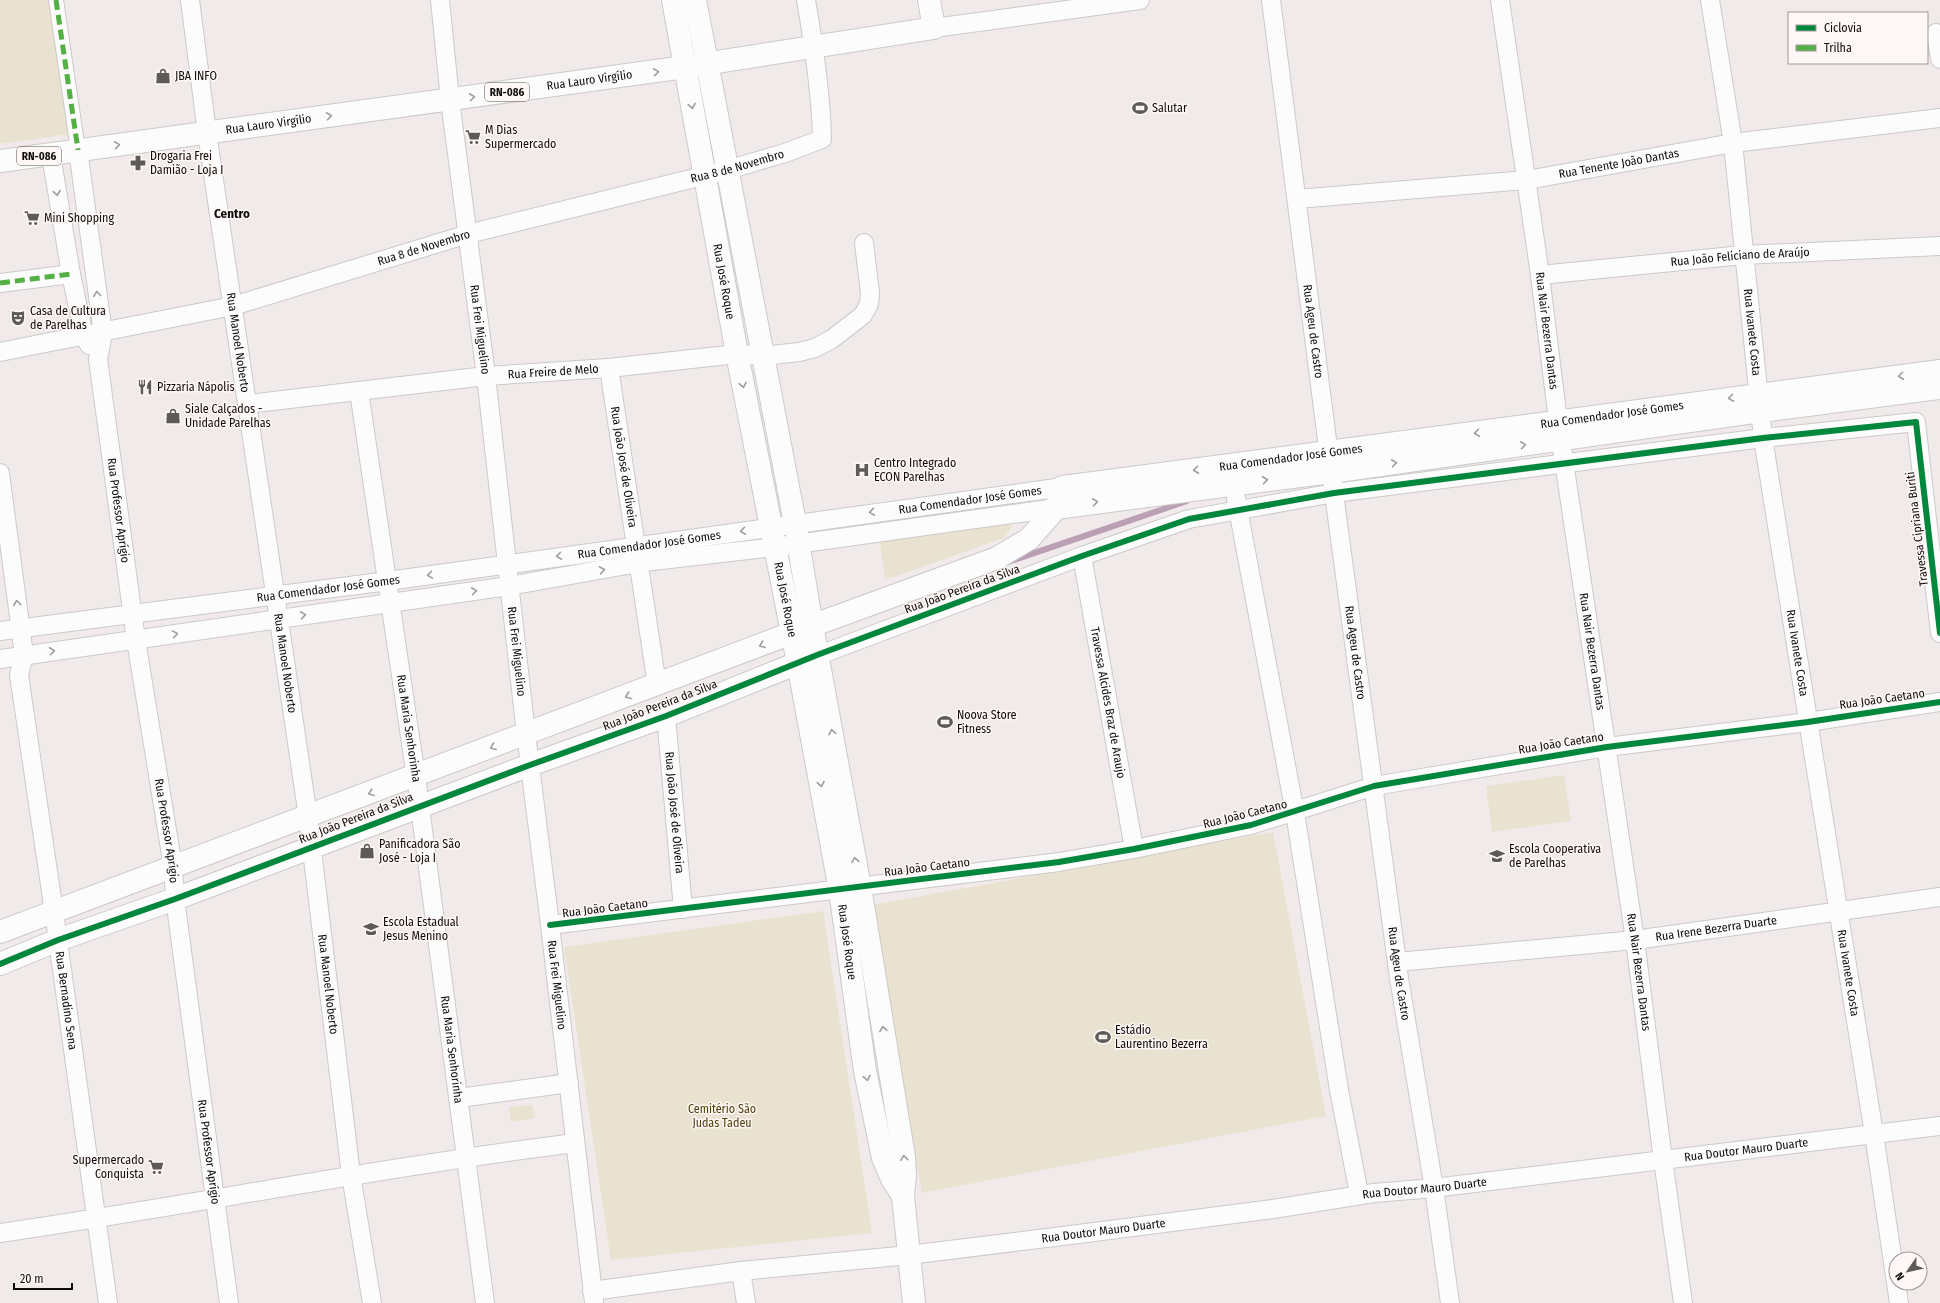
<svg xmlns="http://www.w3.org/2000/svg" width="1940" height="1303" font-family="'Fira Sans Condensed',sans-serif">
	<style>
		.green { fill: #e9e2d1 }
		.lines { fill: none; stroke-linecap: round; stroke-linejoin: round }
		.stream { stroke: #ba9fb5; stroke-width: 6 }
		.pedestrian-casing { stroke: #ccc9c8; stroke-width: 16 }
		.minor-casing { stroke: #ccc9c8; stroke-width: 20 }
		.tertiary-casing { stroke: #ccc9c8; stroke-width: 24 }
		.primary-casing { stroke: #ccc9c8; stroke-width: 24 }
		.pedestrian { stroke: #fdfcfc; stroke-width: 14 }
		.minor { stroke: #fdfcfc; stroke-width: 18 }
		.tertiary { stroke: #fdfcfc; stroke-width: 22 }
		.primary { stroke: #fdfcfc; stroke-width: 22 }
		.quiet { stroke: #54b044; stroke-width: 5; stroke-dasharray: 10 5; stroke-linecap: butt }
		.cycleway-casing { stroke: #fef7f6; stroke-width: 8 }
		.cycleway { stroke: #00873e; stroke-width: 6 }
		.oneway { stroke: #9e9c9c }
		.labels { text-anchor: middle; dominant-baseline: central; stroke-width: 3; stroke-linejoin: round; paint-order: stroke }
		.shield { fill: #fef7f6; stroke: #575252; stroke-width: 1 }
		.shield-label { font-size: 11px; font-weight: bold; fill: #0f0c0b }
		.poi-label { font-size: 12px; fill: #0f0c0b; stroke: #fef7f6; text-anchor: start }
		.street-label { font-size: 12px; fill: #0f0c0b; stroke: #fef7f6 }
		.park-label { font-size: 12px; fill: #53410a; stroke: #fef7f6 }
		.neighbourhood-label { font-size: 13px; font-weight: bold; fill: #0f0c0b; stroke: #fef7f6 }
	</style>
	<rect width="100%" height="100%" fill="#f0ebea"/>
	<path class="green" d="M0,0H60L81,139L63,135L0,144Z
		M1009,516L1012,527L1004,538L885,580L879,536Z
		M1564,775L1571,821L1492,832L1486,786Z
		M1273,832L1326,1116L922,1193L872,905Z
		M823,911L872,1233L611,1260L564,947Z
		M532,1105L535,1118L511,1122L509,1107Z"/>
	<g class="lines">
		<path class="stream" d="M1008,562L1187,501"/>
		<defs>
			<path id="pedestrian" d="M56,0L78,150"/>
			<g id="minor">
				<path id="s1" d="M190,0L207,133L308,817L351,1175L372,1303"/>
				<path id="s2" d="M440,0L450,100L486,376L526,734L550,925L594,1302"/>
				<path id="s3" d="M1271,0L1332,479L1399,978L1434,1188L1450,1303"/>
				<path id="s4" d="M1500,0L1540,275L1558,421L1635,940L1663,1160L1683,1303"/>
				<path id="s5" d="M1710,0L1733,143L1763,438L1874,1134L1899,1303"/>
				<path d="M934,28L1140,0"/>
				<path d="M1936,33L1940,59"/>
				<path id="s6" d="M78,150L103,333L98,359L136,640L173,867L175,899L229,1303"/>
				<path d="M51,155L71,274L84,336L89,345"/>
				<path id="s7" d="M1297,199L1527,180L1733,143L1940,118"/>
				<path id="s8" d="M1540,275L1743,255L1940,246"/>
				<path d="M0,283L71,274"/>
				<path id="s9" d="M0,352L233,306L468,234L727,170L785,153L822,139C821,92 814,46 806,0"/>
				<path id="s10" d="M609,368L657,685"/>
				<path id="s11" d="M359,391L417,784L485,1303"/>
				<path id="s12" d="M248,404L486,376L609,368L737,354L763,356L799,352L815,348L832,339L863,315L869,304L870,293L864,243"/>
				<path id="s13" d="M0,473L24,655L19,675L54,912L108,1303"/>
				<path d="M1236,498L1295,813L1339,1090L1359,1194"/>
				<path id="s14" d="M1082,556L1134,849"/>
				<path id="s15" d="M0,631L388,581L1063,487"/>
				<path d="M0,659L509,586L644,562L775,547L1056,508"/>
				<path d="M806,660L1082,556L1189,519L1334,493L1763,438L1916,422L1940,633"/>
				<path id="s16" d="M666,716L683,909"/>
				<path d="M550,925L1059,862L1134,849L1251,825L1374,786L1607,747L1808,722L1940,702"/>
				<path id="s17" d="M1397,962L1635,940L1940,897"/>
				<path d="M459,1098L569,1083"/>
				<path d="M0,1233C192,1205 382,1167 575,1143"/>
				<path d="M741,1271L746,1303"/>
				<path id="s18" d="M592,1291L741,1271L909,1255L1063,1236L1273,1209L1374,1193L1434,1188L1940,1126"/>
			</g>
			<g id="tertiary">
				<path id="s19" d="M673,0L737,354L798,663L840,890L865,1071L883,1158L892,1179L903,1196"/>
				<path d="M695,0L795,523L812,626L860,887L904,1157L905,1176L903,1196L914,1303"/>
				<path d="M1056,508L1331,472L1761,411L1940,388"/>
				<path id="s20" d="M0,932L792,633L997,558L1029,539L1056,508L1063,487C1356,450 1648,409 1940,371"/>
				<path d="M0,964L58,940L175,899L530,765L666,716L798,663"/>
			</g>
			<g id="primary">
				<path id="s21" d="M0,161L685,67L934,28L929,0"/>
			</g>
		</defs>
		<use href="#pedestrian" class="pedestrian-casing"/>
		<use href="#minor" class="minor-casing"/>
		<use href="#tertiary" class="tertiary-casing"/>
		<use href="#primary" class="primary-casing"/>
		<use href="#pedestrian" class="pedestrian"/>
		<use href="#minor" class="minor"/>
		<use href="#tertiary" class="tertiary"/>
		<use href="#primary" class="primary"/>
		<path class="quiet" d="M56,0L78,150
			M0,283L71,274"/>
		<defs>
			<path id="cycleway" d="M550,925L1059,862L1134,849L1251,825L1374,786L1607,747L1808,722L1940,702
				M0,964L58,940L175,899L530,765L666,716L817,655L1082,556L1189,519L1334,493L1763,438L1916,422L1940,633"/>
		</defs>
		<use href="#cycleway" class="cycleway-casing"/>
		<use href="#cycleway" class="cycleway"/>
	</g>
	<defs><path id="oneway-chevron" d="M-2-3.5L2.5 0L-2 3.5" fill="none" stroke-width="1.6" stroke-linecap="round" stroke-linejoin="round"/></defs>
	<g class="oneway">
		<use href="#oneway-chevron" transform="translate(656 72) rotate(-8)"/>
		<use href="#oneway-chevron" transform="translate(472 97) rotate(-8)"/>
		<use href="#oneway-chevron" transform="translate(692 106) rotate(80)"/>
		<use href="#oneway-chevron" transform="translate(329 116) rotate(-8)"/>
		<use href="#oneway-chevron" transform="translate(117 145) rotate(-8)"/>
		<use href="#oneway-chevron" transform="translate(57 193) rotate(80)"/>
		<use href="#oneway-chevron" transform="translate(97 294) rotate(-97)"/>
		<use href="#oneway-chevron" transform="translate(1901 376) rotate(173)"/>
		<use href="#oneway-chevron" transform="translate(743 385) rotate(79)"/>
		<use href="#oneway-chevron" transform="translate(1731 398) rotate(172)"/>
		<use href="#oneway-chevron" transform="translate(1477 433) rotate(172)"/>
		<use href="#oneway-chevron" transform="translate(1523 445) rotate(-8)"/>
		<use href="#oneway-chevron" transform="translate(1394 463) rotate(-8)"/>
		<use href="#oneway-chevron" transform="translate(1196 470) rotate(173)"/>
		<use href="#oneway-chevron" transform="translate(1265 480) rotate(-7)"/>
		<use href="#oneway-chevron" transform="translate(1095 502) rotate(-8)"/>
		<use href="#oneway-chevron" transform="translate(872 512) rotate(172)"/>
		<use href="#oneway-chevron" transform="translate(743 531) rotate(172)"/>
		<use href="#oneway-chevron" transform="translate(559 556) rotate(172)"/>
		<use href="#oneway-chevron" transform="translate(602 570) rotate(-10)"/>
		<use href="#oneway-chevron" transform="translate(430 575) rotate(171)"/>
		<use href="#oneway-chevron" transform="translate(474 591) rotate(-8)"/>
		<use href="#oneway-chevron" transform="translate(17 603) rotate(-97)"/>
		<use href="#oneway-chevron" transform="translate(303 615) rotate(-8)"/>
		<use href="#oneway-chevron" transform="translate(175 634) rotate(-9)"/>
		<use href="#oneway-chevron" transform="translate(762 645) rotate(159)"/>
		<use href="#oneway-chevron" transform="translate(52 651) rotate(-8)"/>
		<use href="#oneway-chevron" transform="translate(628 696) rotate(159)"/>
		<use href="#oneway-chevron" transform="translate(832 732) rotate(-101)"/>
		<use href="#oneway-chevron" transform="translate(493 747) rotate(159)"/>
		<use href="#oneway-chevron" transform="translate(821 784) rotate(80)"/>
		<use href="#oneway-chevron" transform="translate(371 793) rotate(160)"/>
		<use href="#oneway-chevron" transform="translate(855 860) rotate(-100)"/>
		<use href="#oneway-chevron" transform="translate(883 1029) rotate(-100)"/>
		<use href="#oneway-chevron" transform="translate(867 1078) rotate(79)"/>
		<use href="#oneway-chevron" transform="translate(904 1158) rotate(-96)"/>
	</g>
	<defs>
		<symbol id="shop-bare" viewBox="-9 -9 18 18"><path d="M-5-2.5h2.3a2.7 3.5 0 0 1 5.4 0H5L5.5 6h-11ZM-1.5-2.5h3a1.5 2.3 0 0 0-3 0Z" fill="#5e5a59" stroke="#fef7f6" stroke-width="2.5" paint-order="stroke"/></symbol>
		<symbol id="stadium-bare" viewBox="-9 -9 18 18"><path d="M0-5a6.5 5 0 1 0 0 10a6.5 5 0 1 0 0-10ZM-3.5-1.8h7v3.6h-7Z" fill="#5e5a59" stroke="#fef7f6" stroke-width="2.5" paint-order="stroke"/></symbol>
		<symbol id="supermarket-bare" viewBox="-9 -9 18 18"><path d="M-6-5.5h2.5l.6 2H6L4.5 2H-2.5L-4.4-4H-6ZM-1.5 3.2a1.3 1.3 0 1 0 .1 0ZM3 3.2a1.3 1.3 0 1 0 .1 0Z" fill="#5e5a59" stroke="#fef7f6" stroke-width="2.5" paint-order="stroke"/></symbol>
		<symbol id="pharmacy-bare" viewBox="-9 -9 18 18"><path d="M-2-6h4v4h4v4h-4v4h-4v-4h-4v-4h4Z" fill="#5e5a59" stroke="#fef7f6" stroke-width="2.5" paint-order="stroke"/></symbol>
		<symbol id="theatre-bare" viewBox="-9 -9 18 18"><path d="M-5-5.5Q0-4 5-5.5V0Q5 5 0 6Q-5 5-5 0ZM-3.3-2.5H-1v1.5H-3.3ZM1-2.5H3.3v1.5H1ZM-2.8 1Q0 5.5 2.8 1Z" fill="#5e5a59" stroke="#fef7f6" stroke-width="2.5" paint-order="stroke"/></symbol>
		<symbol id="restaurant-bare" viewBox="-9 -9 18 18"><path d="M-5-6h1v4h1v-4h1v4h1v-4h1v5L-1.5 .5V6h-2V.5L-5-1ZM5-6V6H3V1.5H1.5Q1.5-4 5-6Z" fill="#5e5a59" stroke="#fef7f6" stroke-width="2.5" paint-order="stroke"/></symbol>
		<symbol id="hospital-bare" viewBox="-9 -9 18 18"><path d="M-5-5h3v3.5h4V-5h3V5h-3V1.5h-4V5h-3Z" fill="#5e5a59" stroke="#fef7f6" stroke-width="2.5" paint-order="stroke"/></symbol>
		<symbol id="school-bare" viewBox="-9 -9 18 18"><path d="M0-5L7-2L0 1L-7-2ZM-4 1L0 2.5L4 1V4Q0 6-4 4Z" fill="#5e5a59" stroke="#fef7f6" stroke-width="2.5" paint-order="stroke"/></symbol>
	</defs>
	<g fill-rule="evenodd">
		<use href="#shop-bare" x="152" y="65" width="22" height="22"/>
		<use href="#stadium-bare" x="1129" y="97" width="22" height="22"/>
		<use href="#supermarket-bare" x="462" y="126" width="22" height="22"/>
		<use href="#pharmacy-bare" x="127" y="152" width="22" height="22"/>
		<use href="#supermarket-bare" x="21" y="207" width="22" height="22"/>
		<use href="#theatre-bare" x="7" y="307" width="22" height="22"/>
		<use href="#restaurant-bare" x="134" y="376" width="22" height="22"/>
		<use href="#shop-bare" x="162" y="405" width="22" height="22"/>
		<use href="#hospital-bare" x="851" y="459" width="22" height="22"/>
		<use href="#stadium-bare" x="934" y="711" width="22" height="22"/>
		<use href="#shop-bare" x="356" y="840" width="22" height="22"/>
		<use href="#school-bare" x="1486" y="845" width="22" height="22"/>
		<use href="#school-bare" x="360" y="918" width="22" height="22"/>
		<use href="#stadium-bare" x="1092" y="1026" width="22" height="22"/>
		<use href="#supermarket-bare" x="145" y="1156" width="22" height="22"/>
	</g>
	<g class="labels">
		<g class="shield">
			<rect x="485" y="83" width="44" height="18" rx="3"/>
			<rect x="17" y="147" width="44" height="18" rx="3"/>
		</g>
		<g class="shield-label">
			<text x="507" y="92">RN-086</text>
			<text x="39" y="156">RN-086</text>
		</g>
		<g class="poi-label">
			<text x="175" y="76">JBA INFO</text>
			<text x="1152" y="108">Salutar</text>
			<text x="485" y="130">M Dias<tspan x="485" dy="14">Supermercado</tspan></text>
			<text x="150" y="156">Drogaria Frei<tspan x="150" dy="14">Damião - Loja I</tspan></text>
			<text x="44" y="218">Mini Shopping</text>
			<text x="30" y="311">Casa de Cultura<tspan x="30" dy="14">de Parelhas</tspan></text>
			<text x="157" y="387">Pizzaria Nápolis</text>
			<text x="185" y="409">Siale Calçados -<tspan x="185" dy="14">Unidade Parelhas</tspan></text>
			<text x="874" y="463">Centro Integrado<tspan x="874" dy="14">ECON Parelhas</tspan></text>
			<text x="957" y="715">Noova Store<tspan x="957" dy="14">Fitness</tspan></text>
			<text x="379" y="844">Panificadora São<tspan x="379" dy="14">José - Loja I</tspan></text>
			<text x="1509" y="849">Escola Cooperativa<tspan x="1509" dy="14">de Parelhas</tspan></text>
			<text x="383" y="922">Escola Estadual<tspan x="383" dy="14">Jesus Menino</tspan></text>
			<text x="1115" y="1030">Estádio<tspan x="1115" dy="14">Laurentino Bezerra</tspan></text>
			<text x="144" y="1160" text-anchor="end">Supermercado<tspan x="144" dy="14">Conquista</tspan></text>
		</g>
		<g class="street-label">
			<text stroke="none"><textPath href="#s21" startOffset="595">Rua Lauro Virgílio</textPath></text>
			<text stroke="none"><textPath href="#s21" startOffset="271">Rua Lauro Virgílio</textPath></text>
			<text stroke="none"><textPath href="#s7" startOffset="324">Rua Tenente João Dantas</textPath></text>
			<text stroke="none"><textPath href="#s9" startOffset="761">Rua 8 de Novembro</textPath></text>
			<text stroke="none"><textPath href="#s9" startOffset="437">Rua 8 de Novembro</textPath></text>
			<text stroke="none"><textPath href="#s8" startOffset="201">Rua João Feliciano de Araújo</textPath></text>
			<text stroke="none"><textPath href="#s19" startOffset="286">Rua José Roque</textPath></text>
			<text stroke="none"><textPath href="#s2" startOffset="332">Rua Frei Miguelino</textPath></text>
			<text stroke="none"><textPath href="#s3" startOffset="334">Rua Ageu de Castro</textPath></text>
			<text stroke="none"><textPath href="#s4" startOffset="334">Rua Nair Bezerra Dantas</textPath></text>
			<text stroke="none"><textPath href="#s5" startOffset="335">Rua Ivanete Costa</textPath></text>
			<text stroke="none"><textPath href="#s1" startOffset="346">Rua Manoel Noberto</textPath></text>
			<text stroke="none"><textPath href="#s12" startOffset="307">Rua Freire de Melo</textPath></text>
			<text stroke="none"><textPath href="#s20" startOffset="1719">Rua Comendador José Gomes</textPath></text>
			<text stroke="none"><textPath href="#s20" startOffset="1395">Rua Comendador José Gomes</textPath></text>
			<text stroke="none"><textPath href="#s10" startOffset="100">Rua João José de Oliveira</textPath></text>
			<text stroke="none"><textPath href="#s15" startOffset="979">Rua Comendador José Gomes</textPath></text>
			<text stroke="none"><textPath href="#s6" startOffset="364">Rua Professor Aprígio</textPath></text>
			<text transform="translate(1917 529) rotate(-97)">Travessa Cipriana Buriti</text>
			<text stroke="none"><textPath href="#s15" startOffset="655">Rua Comendador José Gomes</textPath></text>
			<text stroke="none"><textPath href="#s15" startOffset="331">Rua Comendador José Gomes</textPath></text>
			<text transform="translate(962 589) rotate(-20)">Rua João Pereira da Silva</text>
			<text stroke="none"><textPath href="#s19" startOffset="610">Rua José Roque</textPath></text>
			<text stroke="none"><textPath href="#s4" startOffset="658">Rua Nair Bezerra Dantas</textPath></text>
			<text stroke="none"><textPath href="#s2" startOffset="656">Rua Frei Miguelino</textPath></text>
			<text stroke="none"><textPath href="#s3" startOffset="658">Rua Ageu de Castro</textPath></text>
			<text stroke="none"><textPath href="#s5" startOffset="659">Rua Ivanete Costa</textPath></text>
			<text stroke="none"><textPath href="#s1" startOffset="670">Rua Manoel Noberto</textPath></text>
			<text transform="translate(1882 699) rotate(-8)">Rua João Caetano</text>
			<text stroke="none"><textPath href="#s14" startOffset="149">Travessa Alcides Braz de Araujo</textPath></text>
			<text transform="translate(660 705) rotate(-21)">Rua João Pereira da Silva</text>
			<text stroke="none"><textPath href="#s11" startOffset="341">Rua Maria Senhorinha</textPath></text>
			<text transform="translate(1561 743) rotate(-9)">Rua João Caetano</text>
			<text stroke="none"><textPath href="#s16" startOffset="97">Rua João José de Oliveira</textPath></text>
			<text transform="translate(1245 814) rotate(-14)">Rua João Caetano</text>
			<text transform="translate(356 818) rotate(-21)">Rua João Pereira da Silva</text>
			<text stroke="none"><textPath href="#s6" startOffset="688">Rua Professor Aprígio</textPath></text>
			<text transform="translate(927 867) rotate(-7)">Rua João Caetano</text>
			<text transform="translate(605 908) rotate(-7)">Rua João Caetano</text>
			<text stroke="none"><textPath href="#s17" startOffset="321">Rua Irene Bezerra Duarte</textPath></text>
			<text stroke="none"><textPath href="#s19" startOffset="958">Rua José Roque</textPath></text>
			<text stroke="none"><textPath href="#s4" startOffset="982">Rua Nair Bezerra Dantas</textPath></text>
			<text stroke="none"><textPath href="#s5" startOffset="983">Rua Ivanete Costa</textPath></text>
			<text stroke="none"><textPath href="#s3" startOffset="982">Rua Ageu de Castro</textPath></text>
			<text stroke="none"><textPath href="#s1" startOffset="994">Rua Manoel Noberto</textPath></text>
			<text stroke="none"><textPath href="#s2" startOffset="992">Rua Frei Miguelino</textPath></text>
			<text stroke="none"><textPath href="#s13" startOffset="533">Rua Bernadino Sena</textPath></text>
			<text stroke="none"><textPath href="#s11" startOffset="665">Rua Maria Senhorinha</textPath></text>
			<text stroke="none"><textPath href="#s18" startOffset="1163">Rua Doutor Mauro Duarte</textPath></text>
			<text stroke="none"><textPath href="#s6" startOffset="1012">Rua Professor Aprígio</textPath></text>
			<text stroke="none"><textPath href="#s18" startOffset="839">Rua Doutor Mauro Duarte</textPath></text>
			<text stroke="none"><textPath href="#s18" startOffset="515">Rua Doutor Mauro Duarte</textPath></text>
		</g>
		<g class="park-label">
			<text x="722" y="1109">Cemitério São<tspan x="722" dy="14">Judas Tadeu</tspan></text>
		</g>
		<g class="neighbourhood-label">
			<text x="232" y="213">Centro</text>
		</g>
	</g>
	<rect x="1788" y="12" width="140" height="52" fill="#fef7f6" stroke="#9e9998"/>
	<rect x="1796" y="25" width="20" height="6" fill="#00873e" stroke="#9e9998"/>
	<text x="1824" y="32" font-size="12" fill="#0f0c0b">Ciclovia</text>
	<rect x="1796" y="45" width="20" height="6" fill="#54b044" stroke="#9e9998"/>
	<text x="1824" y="52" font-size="12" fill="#0f0c0b">Trilha</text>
	<g transform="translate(1908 1271) rotate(236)"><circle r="19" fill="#fef7f6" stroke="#9e9998"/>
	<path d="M0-3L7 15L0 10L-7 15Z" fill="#5e5a59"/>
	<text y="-6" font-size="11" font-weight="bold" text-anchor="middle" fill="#0f0c0b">N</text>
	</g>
	<path d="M14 1283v6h58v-6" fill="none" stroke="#0f0c0b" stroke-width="2"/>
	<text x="20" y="1283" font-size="12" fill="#0f0c0b" stroke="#fef7f6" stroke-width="3" paint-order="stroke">20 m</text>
</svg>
